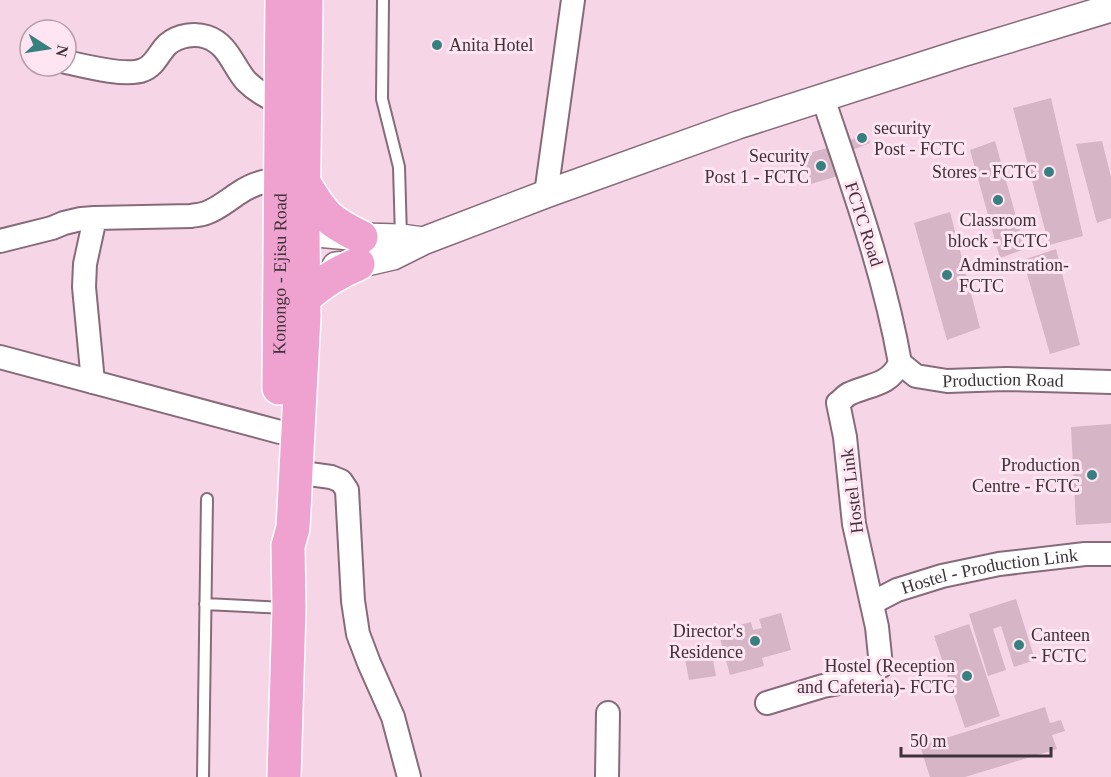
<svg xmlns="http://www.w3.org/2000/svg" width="1111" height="777" font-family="'Times New Roman',serif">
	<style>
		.building { fill: #d5b5c6 }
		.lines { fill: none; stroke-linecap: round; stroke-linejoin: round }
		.service-casing { stroke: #876b7a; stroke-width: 14 }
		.minor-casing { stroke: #876b7a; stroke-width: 26 }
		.tertiary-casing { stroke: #876b7a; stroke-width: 30 }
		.trunk-casing { stroke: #fff; stroke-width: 36 }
		.service { stroke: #fff; stroke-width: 10 }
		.minor { stroke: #fff; stroke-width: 22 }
		.tertiary { stroke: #fff; stroke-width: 27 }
		.trunk { stroke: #efa2d0; stroke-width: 33 }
		.poi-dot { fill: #38807f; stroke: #ffe4f2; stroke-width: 2 }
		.labels { text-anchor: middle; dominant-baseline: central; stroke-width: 6; stroke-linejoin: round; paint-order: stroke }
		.poi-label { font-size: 18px; fill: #3e3239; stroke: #ffe4f2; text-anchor: end }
		.street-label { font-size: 18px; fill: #3e3239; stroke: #ffe4f2 }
	</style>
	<rect width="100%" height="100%" fill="#f6d5e7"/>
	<path class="building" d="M1051,98L1083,236L1049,245L1013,108Z
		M867,133L870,143L850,151L846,142Z
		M995,141L1025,249L1000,258L970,150Z
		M1102,141L1111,177V218L1097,223L1076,144Z
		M830,147L838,176L811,184L803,155Z
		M950,212L980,328L947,340L914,223Z
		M1056,249L1080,345L1050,354L1023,260Z
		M1111,424V523L1076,525L1071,427Z
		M1016,599L1035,660L1014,667L1001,626L993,629L1006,670L988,676L969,614Z
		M781,613L791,650L762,658L764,666L730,675L718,631L751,622L753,630L762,628L759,619Z
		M969,624L1000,716L965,728L934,636Z
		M710,643L716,676L689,680L683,648Z
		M1045,707L1050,723L1061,720L1065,731L1052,735L1057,749L965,777H930L920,746Z"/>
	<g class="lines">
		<defs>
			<path id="service" d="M383,0L382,99L399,167L401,237
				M205,604L286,608
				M203,777L207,499"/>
			<g id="minor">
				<path d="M66,62C84,66 127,77 143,70C155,66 159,52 168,44C179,35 195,33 207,37C228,44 233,66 246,81C256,91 268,98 281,103"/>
				<path d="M546,194L573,0"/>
				<path d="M0,241L52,228L64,223L81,219L95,218"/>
				<path d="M0,357L280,432"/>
				<path id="s1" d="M900,363L916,376L947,381L1006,379L1111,382"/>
				<path d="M93,382L84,287L85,264L95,218L191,216C196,215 201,215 206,213C218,209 228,200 239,193C252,184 265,180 280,180"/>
				<path d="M295,472L331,477L341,481L347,490L353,601L358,634L369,663L393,717L409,777"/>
				<path id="s2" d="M872,603L897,590L942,576L999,564L1085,554H1111"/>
				<path d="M767,703L823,686L861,679L881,666L877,627L854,524L845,437L838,403C842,400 845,396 849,394C870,384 889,386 900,363C884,272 852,185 823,98"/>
				<path d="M607,777L608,713"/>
			</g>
			<path id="tertiary" d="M283,230L361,237L401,238L423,241
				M336,266L358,264L393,256L423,241L546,194L738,125L962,53L1111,8"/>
			<g id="trunk">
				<path d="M304,183C323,215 328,221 361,237"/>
				<path d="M304,298C322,283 336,273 358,264"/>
				<path id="s3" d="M279,388L282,0"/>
				<path d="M284,777L289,608L288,546L293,528L304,316L303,232L306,0"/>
			</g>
		</defs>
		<use href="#service" class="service-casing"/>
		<use href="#minor" class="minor-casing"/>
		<use href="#tertiary" class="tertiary-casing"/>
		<use href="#trunk" class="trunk-casing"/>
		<use href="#service" class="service"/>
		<use href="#minor" class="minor"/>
		<use href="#tertiary" class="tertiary"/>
		<use href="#trunk" class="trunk"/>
	</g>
	<g class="poi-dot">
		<circle cx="437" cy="45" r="6"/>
		<circle cx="862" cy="138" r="6"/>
		<circle cx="821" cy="166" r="6"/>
		<circle cx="1049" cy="172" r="6"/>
		<circle cx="998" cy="200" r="6"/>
		<circle cx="947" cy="275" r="6"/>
		<circle cx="1092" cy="475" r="6"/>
		<circle cx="755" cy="641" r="6"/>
		<circle cx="1019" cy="645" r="6"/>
		<circle cx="967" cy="676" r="6"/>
	</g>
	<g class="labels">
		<g class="poi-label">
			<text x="449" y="45" text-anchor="start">Anita Hotel</text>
			<text x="874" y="128" text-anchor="start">security<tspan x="874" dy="21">Post - FCTC</tspan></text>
			<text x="809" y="156">Security<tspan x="809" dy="21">Post 1 - FCTC</tspan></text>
			<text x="1037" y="172">Stores - FCTC</text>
			<text x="998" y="220" text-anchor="middle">Classroom<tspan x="998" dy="21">block - FCTC</tspan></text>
			<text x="959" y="265" text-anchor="start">Adminstration-<tspan x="959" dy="21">FCTC</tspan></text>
			<text x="1080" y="465">Production<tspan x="1080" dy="21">Centre - FCTC</tspan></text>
			<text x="743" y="631">Director's<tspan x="743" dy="21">Residence</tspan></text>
			<text x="1031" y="635" text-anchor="start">Canteen<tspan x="1031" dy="21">- FCTC</tspan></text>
			<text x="955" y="666">Hostel (Reception<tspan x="955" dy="21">and Cafeteria)- FCTC</tspan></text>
		</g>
		<g class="street-label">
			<text transform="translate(864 224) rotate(72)">FCTC Road</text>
			<text stroke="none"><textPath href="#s3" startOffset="114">Konongo - Ejisu Road</textPath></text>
			<text stroke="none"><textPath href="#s1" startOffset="108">Production Road</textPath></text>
			<text transform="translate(852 491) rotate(-97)">Hostel Link</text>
			<text stroke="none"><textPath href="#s2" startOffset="123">Hostel - Production Link</textPath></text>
		</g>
	</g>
	<g transform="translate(48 48) rotate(102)"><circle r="28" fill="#ffe4f2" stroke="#b29da8" stroke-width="1.5"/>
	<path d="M0-4.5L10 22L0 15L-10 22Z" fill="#38807f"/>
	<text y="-9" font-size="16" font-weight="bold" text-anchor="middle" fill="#3e3239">N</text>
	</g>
	<path d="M901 747v9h150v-9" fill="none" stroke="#3e3239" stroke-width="3"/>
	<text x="910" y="747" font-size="18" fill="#3e3239" stroke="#ffe4f2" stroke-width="4.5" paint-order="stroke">50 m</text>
</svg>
